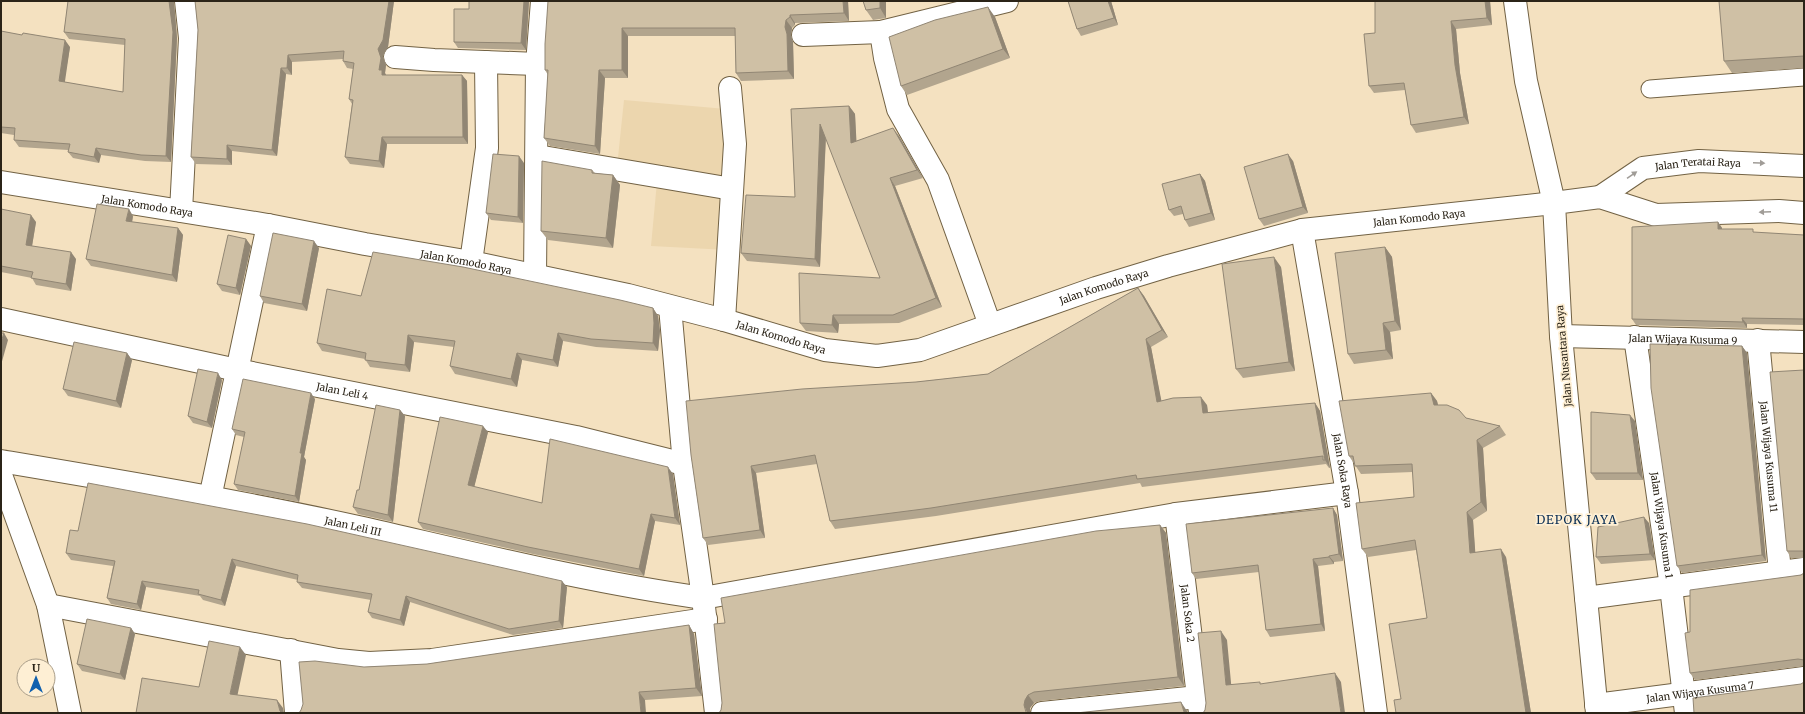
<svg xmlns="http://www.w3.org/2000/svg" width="1805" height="714" font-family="Merriweather,serif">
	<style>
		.built { fill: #ecd6ae }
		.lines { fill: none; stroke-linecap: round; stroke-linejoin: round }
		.lane-casing { stroke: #726244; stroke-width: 19 }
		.street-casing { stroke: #726244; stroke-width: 24 }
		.secondary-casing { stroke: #726244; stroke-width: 24 }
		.highway-casing { stroke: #726244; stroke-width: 24 }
		.lane { stroke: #fff; stroke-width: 17 }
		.street { stroke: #fff; stroke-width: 22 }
		.secondary { stroke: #fff; stroke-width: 22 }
		.highway { stroke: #fff; stroke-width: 22 }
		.wall { fill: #b2a58e }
		.shaded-wall { fill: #918674 }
		.building { fill: #cfc0a5; stroke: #918674 }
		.oneway { fill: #a09c97 }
		.labels { text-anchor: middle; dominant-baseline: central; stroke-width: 3.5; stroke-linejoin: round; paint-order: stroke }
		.street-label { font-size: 10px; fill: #2b2418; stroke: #feefd4 }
		.quarter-label { font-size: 12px; letter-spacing: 1px; fill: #092d53; stroke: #feefd4 }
	</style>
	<rect width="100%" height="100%" fill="#f4e1c0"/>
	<path class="built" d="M624,100L726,109L728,250L651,246L658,171L617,167Z"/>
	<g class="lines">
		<defs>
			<path id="lane" d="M1650,89L1804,77"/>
			<g id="street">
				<path d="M803,35L881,32"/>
				<path d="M395,57L434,60L537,64"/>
				<path d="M537,156L732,189"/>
				<path id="s1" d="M1,182L268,225L365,244L471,262L628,295L724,320L825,350L877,356L920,350L1096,288L1168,266L1302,230L1554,203"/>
				<path d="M181,211L190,38L186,1"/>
				<path id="s2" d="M1302,230L1347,493L1376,713"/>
				<path d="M471,262L487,148L486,62"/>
				<path d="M535,276L537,64L542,1"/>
				<path d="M670,307L684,464L703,598L716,713"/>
				<path id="s3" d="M1,319L237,370L576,437L684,464"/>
				<path d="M724,320L735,144L730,88"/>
				<path d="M990,325L938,180L898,109L885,58L881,32L1007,1"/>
				<path id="s4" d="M1561,336L1804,342"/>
				<path id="s5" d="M1635,337L1671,587L1686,713"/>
				<path id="s6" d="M1758,340L1780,572"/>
				<path id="s7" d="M1,461C120,481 240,501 358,527C473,553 587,582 703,598L1176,514L1347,493"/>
				<path d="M1,475L48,605L70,713"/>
				<path d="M210,498L268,225"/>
				<path id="s8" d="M1176,514L1200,713"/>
				<path d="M1586,598L1804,569"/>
				<path d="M48,605L338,660L369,663L432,660L706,619"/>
				<path d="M291,650L296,713"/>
				<path id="s9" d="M1596,705L1804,678"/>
				<path d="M1042,713L1198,697"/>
			</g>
			<path id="secondary" d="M1515,1L1526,81L1554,203"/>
			<g id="highway">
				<path id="s10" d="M1600,197L1643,168L1699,161L1804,166"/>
				<path d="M1597,713L1561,336L1554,203L1600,197L1656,215L1779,211L1804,213"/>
			</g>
		</defs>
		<use href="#lane" class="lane-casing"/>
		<use href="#street" class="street-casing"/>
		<use href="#secondary" class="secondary-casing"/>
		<use href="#highway" class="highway-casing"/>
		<use href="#lane" class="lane"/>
		<use href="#street" class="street"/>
		<use href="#secondary" class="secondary"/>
		<use href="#highway" class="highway"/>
	</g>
	<path class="wall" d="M68,1H174L177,38L171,162L145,161L101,155L99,163L73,158L68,152V150L19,147L14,140V135L1,133V31L70,47L64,82L123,92L125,45L69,39L64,32Z
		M195,1H394L388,47L383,56L386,65L385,73L386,75H462L467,81L468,144H387L384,168L350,164L345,157L352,104L349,99L353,69L347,68L343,61V59L292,62V75L286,74L277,156L232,151V165L196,164L191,157L198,30Z
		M529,1L526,50L458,48L454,42L469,9Z
		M548,1H848L849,21L795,23V25L792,28L791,35L793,42L794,79L741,81L736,73L735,36H628V78H605L600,154L550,146L544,138L548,75L545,70Z
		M863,1H886V18L873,20L866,10Z
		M1068,1H1111L1118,25L1081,36L1077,29Z
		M1490,1L1492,25L1456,29L1460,73L1469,124L1416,133L1411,125L1405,90L1374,93L1369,86L1375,33Z
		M1804,1V68L1732,73L1724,61Z
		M995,17L1010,58L907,95L901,86Z
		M849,106L855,114L856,141L899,136L923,178L895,186L942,307L899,323L839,324L838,333L806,331L800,323L880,278L826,138L820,267L747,261L741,253L795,197L791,109Z
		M1293,161L1308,213L1264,226L1259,219Z
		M524,163L523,223L491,220L486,213Z
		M592,170L595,173L613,175L620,185L613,248L548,240L541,231Z
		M1200,174L1205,181L1215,220L1189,227L1185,220L1183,214L1174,216L1169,210Z
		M1,208L2,209L36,222L32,246L76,259L71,291L36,285L32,278L1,272Z
		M133,216L132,222L178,228L183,235L177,282L91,266L86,259Z
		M1718,222L1722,228V229L1755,233L1804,235V325L1747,324V328L1636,325L1632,319Z
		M246,239L251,246L240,295L222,291L217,284Z
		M1385,247L1392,257L1401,330L1390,332L1393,359L1354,364L1348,354Z
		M319,248L307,311L264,303L260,296Z
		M1281,267L1295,371L1243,378L1236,369Z
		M1138,288L1144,296L1168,337L1151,347L1161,401L1207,405L1208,413L1315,403L1320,411L1330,468H1329L1326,464L1142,487L1140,483L936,516L835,529L830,521L817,464L756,473L765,538L708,545L703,538L691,455L916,382L988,374Z
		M361,296L653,308L658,316L660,331L658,351L596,347L563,341L558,367L522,360L517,387L455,374L450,366L454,347L414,342L410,372L370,367L365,359L322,351L317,343Z
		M1742,346L1747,353L1766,561L1682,573L1677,566Z
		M127,353L132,360L121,408L68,396L63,389Z
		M1804,370V558H1791L1787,551Z
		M222,380L212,428L193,423L188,416Z
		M1431,393L1437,401L1438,405L1466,418L1500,426L1506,435L1483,448L1487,511L1473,520L1475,553L1506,557L1531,713H1396L1401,699L1427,618L1416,550L1368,557L1362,549L1414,497L1413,472L1361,474L1349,456Z
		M315,399L304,457L306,460L299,502L238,490L234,484L244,437L236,435L232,429Z
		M400,410L405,416L393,522L358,514L353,507L359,490Z
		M1635,421L1643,480H1596L1591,473Z
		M488,432L474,487L542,503L673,474L680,525L655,521L644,576L533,554L423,529L418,522Z
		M1333,508L1337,515L1343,561L1334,562V564L1318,566L1325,631L1270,637L1266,630L1259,572L1196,579L1192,573Z
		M1649,523L1655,560L1601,564L1596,557Z
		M1160,525L1166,533L1184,686L1040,701L1034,703L1030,708L721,710L722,703L725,623Z
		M78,531L567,587L563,628L513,635L410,602L404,626L372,618L368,612L371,600L302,588L297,582L298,580L236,566L225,606L203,600L200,596L146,587L141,610L111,604L107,598L113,566L71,560L66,553Z
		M1804,573V666L1695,680L1690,673V632Z
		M689,625L694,634L702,696L645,700L364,667L427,664Z
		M131,628L135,634L125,680L82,671L77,664Z"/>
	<path class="shaded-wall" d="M169,1H174L177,38L171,162L166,156Z
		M389,1H394L388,47L383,56L386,65L385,73L387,77L382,75L379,70L378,49Z
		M524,1H529L526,50L521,43Z
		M843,1H848L849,21L844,13Z
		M880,1H886V18L880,8Z
		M1108,1H1111L1118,25L1114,18Z
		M1485,1H1490L1492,25L1487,18Z
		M988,7L995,17L1010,58L1003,49Z
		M790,15L795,23V25L790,17Z
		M786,20L792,28L791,35L793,42L794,79L788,71L785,27Z
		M1451,21L1456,29L1460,73L1469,124L1464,117L1455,65Z
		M622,28L628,36V78L622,70Z
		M65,40L70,47L64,88L59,81Z
		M288,55L292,62V75L287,68Z
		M281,68L286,74L277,156L272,150Z
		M599,70L605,78L600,154L595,146Z
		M462,75L467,81L468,144L463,137Z
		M849,106L855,114L857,151L851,143Z
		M820,124L826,132L820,267L815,259Z
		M893,128L899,136L923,178L917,170Z
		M382,137L387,144L384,168L379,161Z
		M227,145L232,151V165L227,159Z
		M96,148L101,155L99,163L94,157Z
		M1288,154L1293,161L1308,213L1303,207Z
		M519,156L524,163L523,223L518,217Z
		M1200,174L1205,181L1215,220L1211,213Z
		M613,175L620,185L613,248L606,238Z
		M890,178L895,186L942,307L936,298Z
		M129,209L133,216L131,228L126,221Z
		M31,215L36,222L31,252L26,245Z
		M1718,222L1722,228V235L1718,229Z
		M178,228L183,235L177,282L172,275Z
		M246,239L251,246L240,295L236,288Z
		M314,241L319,248L307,311L302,304Z
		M1385,247L1392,257L1401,330L1395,321Z
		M71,252L76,259L71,291L66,284Z
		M1274,257L1281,267L1295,371L1289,362Z
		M1138,288L1144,296L1168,337L1162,330Z
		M653,308L658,316L660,331L658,351L653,343Z
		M833,315L839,324L838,333L832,325Z
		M1742,318L1747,324V328L1743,322Z
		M1383,323L1390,332L1393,359L1386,350Z
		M4,333L8,340L1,365V342Z
		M558,333L563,341L558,367L553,360Z
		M408,335L414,342L410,372L405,365Z
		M1146,339L1151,347L1163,409L1157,402Z
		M1742,346L1747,353L1766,561L1762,555Z
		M127,353L132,360L121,408L116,401Z
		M517,353L522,360L517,387L511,379Z
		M218,373L222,380L212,428L207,422Z
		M311,393L315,399L304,457L306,460L299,502L295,496L300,453Z
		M1431,393L1437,401L1440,413L1434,405Z
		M1201,397L1207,405L1209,421L1203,413Z
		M1315,403L1320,411L1330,468L1325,460Z
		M400,410L405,416L393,522L388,515Z
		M1630,415L1635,421L1643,480L1638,473Z
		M483,426L488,432L473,492L468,485Z
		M1477,440L1483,448L1487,511L1481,502Z
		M751,466L756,473L765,538L760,530Z
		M668,467L673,474L680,525L675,518Z
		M1333,508L1337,515L1343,561L1339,554Z
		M1467,512L1473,520L1476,562L1470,553Z
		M651,514L655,521L644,576L639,569Z
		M1644,517L1649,523L1655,560L1650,554Z
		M1160,525L1166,533L1184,686L1178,677Z
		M1501,549L1506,557L1531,713H1526Z
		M1329,556L1334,562V564L1329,557Z
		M232,559L236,566L225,606L221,600Z
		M1313,559L1318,566L1325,631L1321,624Z
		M142,581L146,587L141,610L137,604Z
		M562,581L567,587L563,628L559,621Z
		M406,596L410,602L404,626L400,620Z
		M689,625L694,634L702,696L696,688Z
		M131,628L135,634L125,680L120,674Z
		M1221,631L1227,640L1232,693L1226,685Z
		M240,647L246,655L236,702L230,694Z
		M1335,673L1341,682L1345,713H1341Z
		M639,692L645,700L646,713H641Z
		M1028,695L1034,703L1030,708V713H1027L1024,705L1025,700Z
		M277,700L283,708L284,713H281L280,711Z
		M1181,702L1187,711L1188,713H1185L1184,712Z"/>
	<path class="building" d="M68,1H169L173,32L166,156L141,155L96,148L94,157L68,152L70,144L14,140L15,128L1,127V31L22,35L23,33L65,40L59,81L123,92L125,39L64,32Z
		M195,1H389L383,40L378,49L381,58L379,70H382V75H462L463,137H382L379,161L345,157L353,100L349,99L354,63L343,61L344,51L288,55L287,68H281L272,150L227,145V159L191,157L198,30Z
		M469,1H524L521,43L454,42V9H469Z
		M548,1H843L844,13L790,15V17L786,20L785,27L787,34L788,71L736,73L735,28H622V70H599L595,146L544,138L548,70H545V44Z
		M863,1H880V8L866,10Z
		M1068,1H1108L1114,18L1077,29Z
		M1375,1H1485L1487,18L1451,21L1455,65L1464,117L1411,125L1404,83L1369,86L1364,34L1375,33Z
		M1719,1H1804V56L1724,61Z
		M988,7L1003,49L901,86L889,37L935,20Z
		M849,106L851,143L893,128L917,170L890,178L936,298L893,315H833L832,325L800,323L799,273L880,278L820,124L815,259L741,253L746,195L795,197L791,109Z
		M493,154L519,156L518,217L486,213Z
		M1288,154L1303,207L1259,219L1244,167Z
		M542,161L592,170V173L613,175L606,238L541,231Z
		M1200,174L1211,213L1185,220L1181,206L1169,210L1162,184Z
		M97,204L129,209L126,221L178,228L172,275L86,259Z
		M1,209L31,215L26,245L71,252L66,284L31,278L33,272L1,266Z
		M1718,222V229H1753V232L1804,235V319L1742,318L1743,322L1632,319V227Z
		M273,233L314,241L302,304L260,296Z
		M228,235L246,239L236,288L217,284Z
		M1385,247L1395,321L1383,323L1386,350L1348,354L1335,253Z
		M373,252L463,267L620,300L653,308L654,323L653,343L591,339L558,333L553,360L517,353L511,379L450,366L455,341L408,335L405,365L365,360L366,353L317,343L327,289L361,296Z
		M1274,257L1289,362L1236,369L1222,264Z
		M1138,288L1162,330L1146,339L1157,402L1173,398L1201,397L1203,413L1315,403L1325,460H1323V456L1137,479L1136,475L931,508L830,521L815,455L751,466L760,530L703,538L691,455L686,401L802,389L916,382L988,374Z
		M1,333H4L1,342Z
		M74,342L127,353L116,401L63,389Z
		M1650,344L1742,346L1762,555L1677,566L1651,388Z
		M198,369L218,373L207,422L188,416Z
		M1804,370V551H1787L1770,372Z
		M243,379L311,393L300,453H302L295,496L234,484L245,432L232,429Z
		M1431,393L1434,405H1447L1459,410L1466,418L1500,426L1477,440L1481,502L1467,512L1470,553L1501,549L1526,713H1396L1394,700L1401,699L1389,624L1427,618L1415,540L1362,549L1356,503L1414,497L1412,464L1355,466L1353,456H1349L1339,401Z
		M376,405L400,410L388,515L353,507L357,490H359Z
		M1591,412L1630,415L1638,473H1591Z
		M440,417L483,426L468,485L542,503L550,439L668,467L675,518L651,514L639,569L528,547L418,522Z
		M88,483L307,524L562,581L559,621L509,629L406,596L400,620L368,612L372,594L297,582L298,575L232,559L221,600L198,594L199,590L142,581L137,604L107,598L115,561L66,553L70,530L78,531Z
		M1333,508L1339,554L1329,556V557L1313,559L1321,624L1266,630L1258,565L1192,573L1186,524Z
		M1644,517L1650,554L1596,557L1598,527Z
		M1160,525L1178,677L1034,692L1028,695L1025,700L1024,705L1026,712L1027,713H719L721,710L722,703L714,624L725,623L721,598L1096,531Z
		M1804,573V660L1798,659L1690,673L1685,633L1690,632V590L1801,575Z
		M87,619L131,628L120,674L77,664Z
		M689,625L696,688L639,692L641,713H299L301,710L303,704L299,662L315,661L364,667L427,664Z
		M1221,631L1226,685L1260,682V684L1335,673L1341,713H1203L1205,710L1206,703L1198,633Z
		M209,641L240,647L230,694L277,700L280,711L282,713H136L142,678L199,687Z
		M1804,682V713H1694L1693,698L1801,684Z
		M1181,702L1184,712L1185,713H1076Z"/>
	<defs><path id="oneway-solid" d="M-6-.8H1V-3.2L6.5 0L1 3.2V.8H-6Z"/></defs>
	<g class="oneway">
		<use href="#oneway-solid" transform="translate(1759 163) rotate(2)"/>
		<use href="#oneway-solid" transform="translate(1632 175) rotate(-34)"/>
		<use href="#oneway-solid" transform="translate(1765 212) rotate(178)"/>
	</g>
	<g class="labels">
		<g class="street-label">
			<text stroke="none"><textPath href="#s10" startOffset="107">Jalan Teratai Raya</textPath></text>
			<text stroke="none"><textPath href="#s1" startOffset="148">Jalan Komodo Raya</textPath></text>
			<text stroke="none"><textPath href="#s1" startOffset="1456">Jalan Komodo Raya</textPath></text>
			<text stroke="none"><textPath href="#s1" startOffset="472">Jalan Komodo Raya</textPath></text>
			<text stroke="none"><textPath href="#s1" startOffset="1132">Jalan Komodo Raya</textPath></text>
			<text stroke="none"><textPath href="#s1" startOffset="796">Jalan Komodo Raya</textPath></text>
			<text stroke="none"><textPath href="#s4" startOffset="122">Jalan Wijaya Kusuma 9</textPath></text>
			<text transform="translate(1564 356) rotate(-95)">Jalan Nusantara Raya</text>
			<text stroke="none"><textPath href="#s3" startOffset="349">Jalan Leli 4</textPath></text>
			<text stroke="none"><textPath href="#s6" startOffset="117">Jalan Wijaya Kusuma 11</textPath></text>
			<text stroke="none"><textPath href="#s2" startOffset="244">Jalan Soka Raya</textPath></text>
			<text stroke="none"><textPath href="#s5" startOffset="190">Jalan Wijaya Kusuma 1</textPath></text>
			<text stroke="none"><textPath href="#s7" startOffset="358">Jalan Leli III</textPath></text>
			<text stroke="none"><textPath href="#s8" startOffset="100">Jalan Soka 2</textPath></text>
			<text stroke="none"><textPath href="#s9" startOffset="105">Jalan Wijaya Kusuma 7</textPath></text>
		</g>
		<g class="quarter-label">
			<text x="1577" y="519">DEPOK JAYA</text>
		</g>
	</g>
	<rect width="1805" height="714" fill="none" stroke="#2b2418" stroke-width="4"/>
	<g transform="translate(36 678)"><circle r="19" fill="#feefd4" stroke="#aa9e89"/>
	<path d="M0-3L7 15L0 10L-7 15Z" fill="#1060ae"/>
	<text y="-6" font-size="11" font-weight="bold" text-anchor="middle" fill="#2b2418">U</text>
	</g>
</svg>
